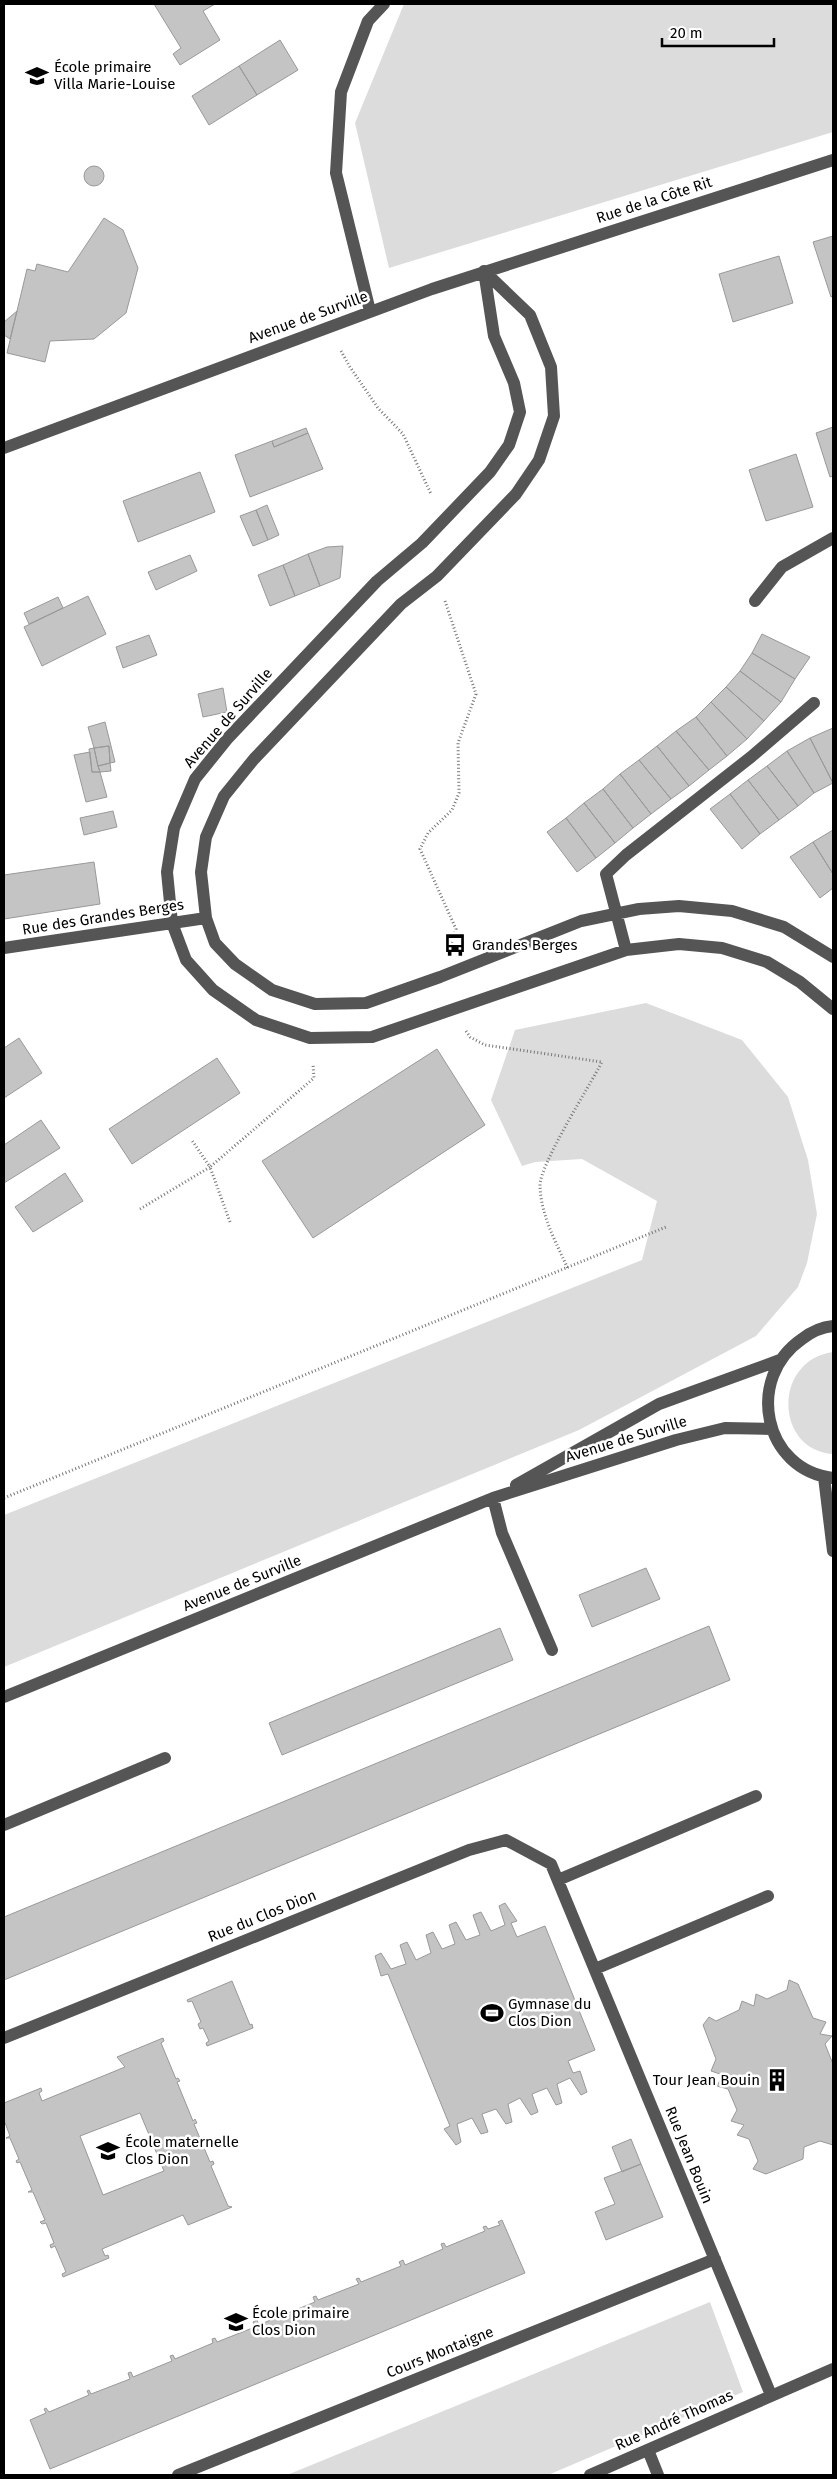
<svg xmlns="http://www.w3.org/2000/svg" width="837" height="2479" font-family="'Fira Sans',sans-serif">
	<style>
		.green { fill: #dcdcdc }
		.building { fill: #c4c4c4; stroke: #999; fill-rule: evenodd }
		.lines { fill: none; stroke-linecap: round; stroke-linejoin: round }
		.path { stroke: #777; stroke-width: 3; stroke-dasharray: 1 2.5; stroke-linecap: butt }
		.minor { stroke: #555; stroke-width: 12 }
		.labels { text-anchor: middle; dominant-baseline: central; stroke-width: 5; stroke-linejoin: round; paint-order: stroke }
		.poi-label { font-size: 15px; fill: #000; stroke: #fff; text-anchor: start }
		.street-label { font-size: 15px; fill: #000; stroke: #fff }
	</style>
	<rect width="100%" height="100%" fill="#fff"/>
	<path class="green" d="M404,4H833V132L389,268L355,123Z
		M646,1003L742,1040L788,1097L808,1160L817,1214L807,1263L798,1287L756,1336L579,1430L4,1667V1515L642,1260L657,1201L582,1159L535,1162L522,1166L491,1100L515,1030Z
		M833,1352V1454C774,1450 773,1360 833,1352Z
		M710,2302L743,2392L548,2475H287Z"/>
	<path class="building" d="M154,4H215L203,11L220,40L180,65L173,54L181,48Z
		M280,40L298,70L257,95L239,66Z
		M239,66L257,95L209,125L192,96Z
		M84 176a10 10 0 1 1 20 0a10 10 0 1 1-20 0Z
		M104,218L123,230L138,268L126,313L94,339L50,341L45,362L7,353L27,269L35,271L37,264L68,272Z
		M833,236V296L831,297L813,242Z
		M779,256L793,303L733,322L719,274Z
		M17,311L10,339L4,335V322Z
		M833,427V476L830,477L816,433Z
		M306,428L308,433L274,447L272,441Z
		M308,433L323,469L250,497L235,455L272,441L274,447Z
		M796,454L813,507L766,521L749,470Z
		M200,472L215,512L138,542L123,501Z
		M267,505L279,535L268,540L256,510Z
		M256,510L268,540L253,546L240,516Z
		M343,546L340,578L320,586L308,554L327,547Z
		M308,554L320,586L295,596L283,565Z
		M190,555L197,571L156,590L148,572Z
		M283,565L295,596L270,606L258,575Z
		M88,596L106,634L42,666L24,627Z
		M58,597L63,608L29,624L24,613Z
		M762,634L810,657L795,679L752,653Z
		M149,635L157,655L123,668L116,647Z
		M752,653L795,679L781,702L740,671Z
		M740,671L781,702L764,721L726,687Z
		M726,687L764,721L747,739L711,702Z
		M223,688L227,712L203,717L198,694Z
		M711,702L747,739L727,756L696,717Z
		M696,717L727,756L709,770L676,731Z
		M105,722L115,762L110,763L109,746L94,748L88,727Z
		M833,728V783L810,738Z
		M676,731L709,770L689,786L657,746Z
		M810,738L833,783L814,793L787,751Z
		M109,746L110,763L98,766L94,748Z
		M657,746L689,786L671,799L639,760Z
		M94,748L98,766L100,772H92L89,749Z
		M787,751L814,793L798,806L767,766Z
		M90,752L92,772H100L107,797L86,802L74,755Z
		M639,760L671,799L651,814L620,774Z
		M110,763L111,771L100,772L98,766Z
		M767,766L798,806L779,820L748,780Z
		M620,774L651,814L633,828L603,789Z
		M748,780L779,820L760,834L730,794Z
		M603,789L633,828L615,843L584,803Z
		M730,794L760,834L742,849L710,809Z
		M584,803L615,843L596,858L566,818Z
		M113,811L117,827L84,835L80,818Z
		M566,818L596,858L577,872L547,832Z
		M833,830V874L813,842Z
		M813,842L833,874V888L820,898L790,857Z
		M94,862L100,904L4,919V875Z
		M19,1038L42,1073L4,1098V1048Z
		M437,1049L485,1125L313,1238L262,1161Z
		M217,1058L240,1093L132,1164L109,1129Z
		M41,1120L60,1148L4,1183V1145Z
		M65,1173L83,1201L33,1232L15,1207Z
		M646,1568L660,1599L592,1627L579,1595Z
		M709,1626L730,1680L4,1980V1917Z
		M500,1628L513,1660L282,1755L269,1723Z
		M505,1903L517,1921L511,1923L517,1937L545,1926L595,2050L568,2061L573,2073L580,2071L587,2092L581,2095L570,2078L557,2084L562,2103L556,2105L547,2088L532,2094L538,2112L531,2115L520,2098L508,2104L512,2122L506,2124L496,2109L482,2114L488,2132L481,2134L472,2118L457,2124L461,2142L456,2145L444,2129L450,2126L388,1974L381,1976L375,1956L381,1953L391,1969L406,1964L400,1945L407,1942L416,1960L431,1953L426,1935L433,1932L442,1949L455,1944L449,1925L456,1922L466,1940L480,1935L473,1915L481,1912L491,1931L505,1925L499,1906Z
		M789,1980L798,1984L813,2018L826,2022L820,2034L832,2036L825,2044L833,2064V2145L820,2141L804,2147L803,2159L766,2174L753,2169L758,2161L749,2139L737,2135L744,2125L731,2121L737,2110L728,2089L717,2086L723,2075L711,2071L716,2059L703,2025L709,2017L716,2021L739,2010L742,2001L754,2006L756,1994L767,1999L787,1990Z
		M232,1981L250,2025L252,2024L253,2028L207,2046L206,2043L209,2041L203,2028L200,2029L198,2024L201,2022L192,2001L188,2002L187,2000Z
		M163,2038L164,2041L161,2043L176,2079L178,2078L180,2081L177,2082L193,2121L195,2119L197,2123L194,2124L210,2162L213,2161L214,2164L211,2166L228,2206L232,2207L188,2225L183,2215L102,2249L105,2256L108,2255L109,2258L63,2277L62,2274L66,2272L55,2246L51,2248L50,2245L54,2243L46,2223L42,2224L40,2222L45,2220L33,2192H28L32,2190L20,2162L17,2163L16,2161L19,2159L10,2138H6L10,2136L4,2120V2103L41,2088L42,2091L39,2093L42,2101L125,2067L117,2057ZM140,2113L164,2171L103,2195L80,2136Z
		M631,2139L641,2164L622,2172L612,2147Z
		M641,2164L663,2217L606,2240L595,2212L615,2204L604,2178Z
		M502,2220L525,2273L50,2469L30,2420L46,2413L44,2409L46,2408L49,2412L89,2395L87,2391L89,2390L91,2394L130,2379L128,2373L131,2372L133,2377L172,2361L170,2356L173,2355L175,2359L213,2343L212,2339L215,2338L217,2342L255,2327L253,2322L257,2320L259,2325L275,2318L273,2314L276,2312L278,2317L315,2302L313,2297L316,2296L318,2300L359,2284L356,2279L359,2278L361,2282L401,2266L399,2262L403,2260L405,2265L443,2249L441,2244L444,2243L446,2247L485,2231L483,2227L486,2226L488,2229L500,2225L498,2222Z"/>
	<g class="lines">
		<path class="path" d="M341,351L350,367L378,408L403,434L431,494
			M445,601L476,694L458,743L459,793L452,810L428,833L420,849L456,929L451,945
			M466,1031L470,1037L485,1045L602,1062C590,1085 539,1166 540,1186C541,1216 556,1242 568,1269
			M140,1209L210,1167L191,1139
			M230,1222L210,1167L314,1078L313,1064
			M4,1498L666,1227"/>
		<path class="minor" d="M484,271L494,336L514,383L520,412L509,445L490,472L422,543L377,581L228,738L195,779L174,828L167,872L172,923L186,960L213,990L256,1020L310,1038L372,1037L626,950L679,944L722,948L767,962L800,982L833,1009
			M484,271L530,315L551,367L554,416L539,460L516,494L437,576L401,604L254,759L224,796L206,837L201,872L206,918L215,943L235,964L272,990L315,1004L366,1003L440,977L581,921L639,909L679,906L732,911L784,927L833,957
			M370,311L336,173L341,92L368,21L384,4
			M4,448L432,289L833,160
			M755,601L782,567L833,538
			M4,948L206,918
			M626,950L606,874L626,855L751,757L814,703
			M833,1326C822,1327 811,1332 802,1339C745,1378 763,1470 833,1478
			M824,1477L833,1551
			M516,1485L659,1404L780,1360
			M493,1498L502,1533L552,1650
			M4,1697L493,1498L676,1440L725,1428L772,1429
			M4,1825L165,1758
			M558,1880L756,1796
			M595,1969L768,1896
			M4,2038L469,1850L506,1840L551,1864L771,2395
			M648,2450L658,2475
			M178,2475L715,2259
			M590,2475L833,2369"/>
	</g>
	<defs>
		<symbol id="school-bare" viewBox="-9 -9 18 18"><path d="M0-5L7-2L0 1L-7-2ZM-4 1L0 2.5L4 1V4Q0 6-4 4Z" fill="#000" stroke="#fff" stroke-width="2.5" paint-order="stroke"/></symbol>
		<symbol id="bus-bare" viewBox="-9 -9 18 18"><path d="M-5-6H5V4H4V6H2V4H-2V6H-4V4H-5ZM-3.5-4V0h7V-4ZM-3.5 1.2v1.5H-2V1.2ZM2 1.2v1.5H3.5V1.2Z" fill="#000" stroke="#fff" stroke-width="2.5" paint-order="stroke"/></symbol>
		<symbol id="stadium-bare" viewBox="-9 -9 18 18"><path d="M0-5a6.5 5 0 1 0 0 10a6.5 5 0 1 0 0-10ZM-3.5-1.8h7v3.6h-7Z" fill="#000" stroke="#fff" stroke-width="2.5" paint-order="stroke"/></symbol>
		<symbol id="building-bare" viewBox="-9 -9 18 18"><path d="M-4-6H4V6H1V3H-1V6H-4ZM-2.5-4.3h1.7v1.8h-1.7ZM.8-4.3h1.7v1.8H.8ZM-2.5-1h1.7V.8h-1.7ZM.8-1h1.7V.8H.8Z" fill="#000" stroke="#fff" stroke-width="2.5" paint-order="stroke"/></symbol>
	</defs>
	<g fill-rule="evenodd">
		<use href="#school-bare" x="21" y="60" width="32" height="32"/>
		<use href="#bus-bare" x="439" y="929" width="32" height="32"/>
		<use href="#stadium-bare" x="476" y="1997" width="32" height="32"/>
		<use href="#building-bare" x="761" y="2064" width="32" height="32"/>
		<use href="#school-bare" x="92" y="2135" width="32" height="32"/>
		<use href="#school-bare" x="220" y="2306" width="32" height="32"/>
	</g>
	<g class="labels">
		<g class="poi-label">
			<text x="54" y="67">École primaire<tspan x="54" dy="17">Villa Marie-Louise</tspan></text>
			<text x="472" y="945">Grandes Berges</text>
			<text x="508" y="2004">Gymnase du<tspan x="508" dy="17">Clos Dion</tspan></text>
			<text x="760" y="2080" text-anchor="end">Tour Jean Bouin</text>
			<text x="125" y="2142">École maternelle<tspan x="125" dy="17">Clos Dion</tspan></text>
			<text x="252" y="2313">École primaire<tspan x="252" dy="17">Clos Dion</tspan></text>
		</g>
		<g class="street-label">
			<text transform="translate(654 200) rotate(-18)">Rue de la Côte Rit</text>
			<text transform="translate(308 317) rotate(-20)">Avenue de Surville</text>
			<text transform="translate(228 718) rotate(-49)">Avenue de Surville</text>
			<text transform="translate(103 917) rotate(-9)">Rue des Grandes Berges</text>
			<text transform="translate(626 1439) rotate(-17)">Avenue de Surville</text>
			<text transform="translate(242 1583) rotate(-22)">Avenue de Surville</text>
			<text transform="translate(262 1916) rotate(-22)">Rue du Clos Dion</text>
			<text transform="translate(689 2155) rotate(68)">Rue Jean Bouin</text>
			<text transform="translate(440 2352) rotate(-22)">Cours Montaigne</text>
			<text transform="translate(674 2420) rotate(-24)">Rue André Thomas</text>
		</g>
	</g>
	<rect width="837" height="2479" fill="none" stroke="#000000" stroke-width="10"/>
	<path d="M662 38v8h112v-8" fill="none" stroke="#000000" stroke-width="2.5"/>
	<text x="670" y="38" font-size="15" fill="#000000" stroke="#ffffff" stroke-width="4" paint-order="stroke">20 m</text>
</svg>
